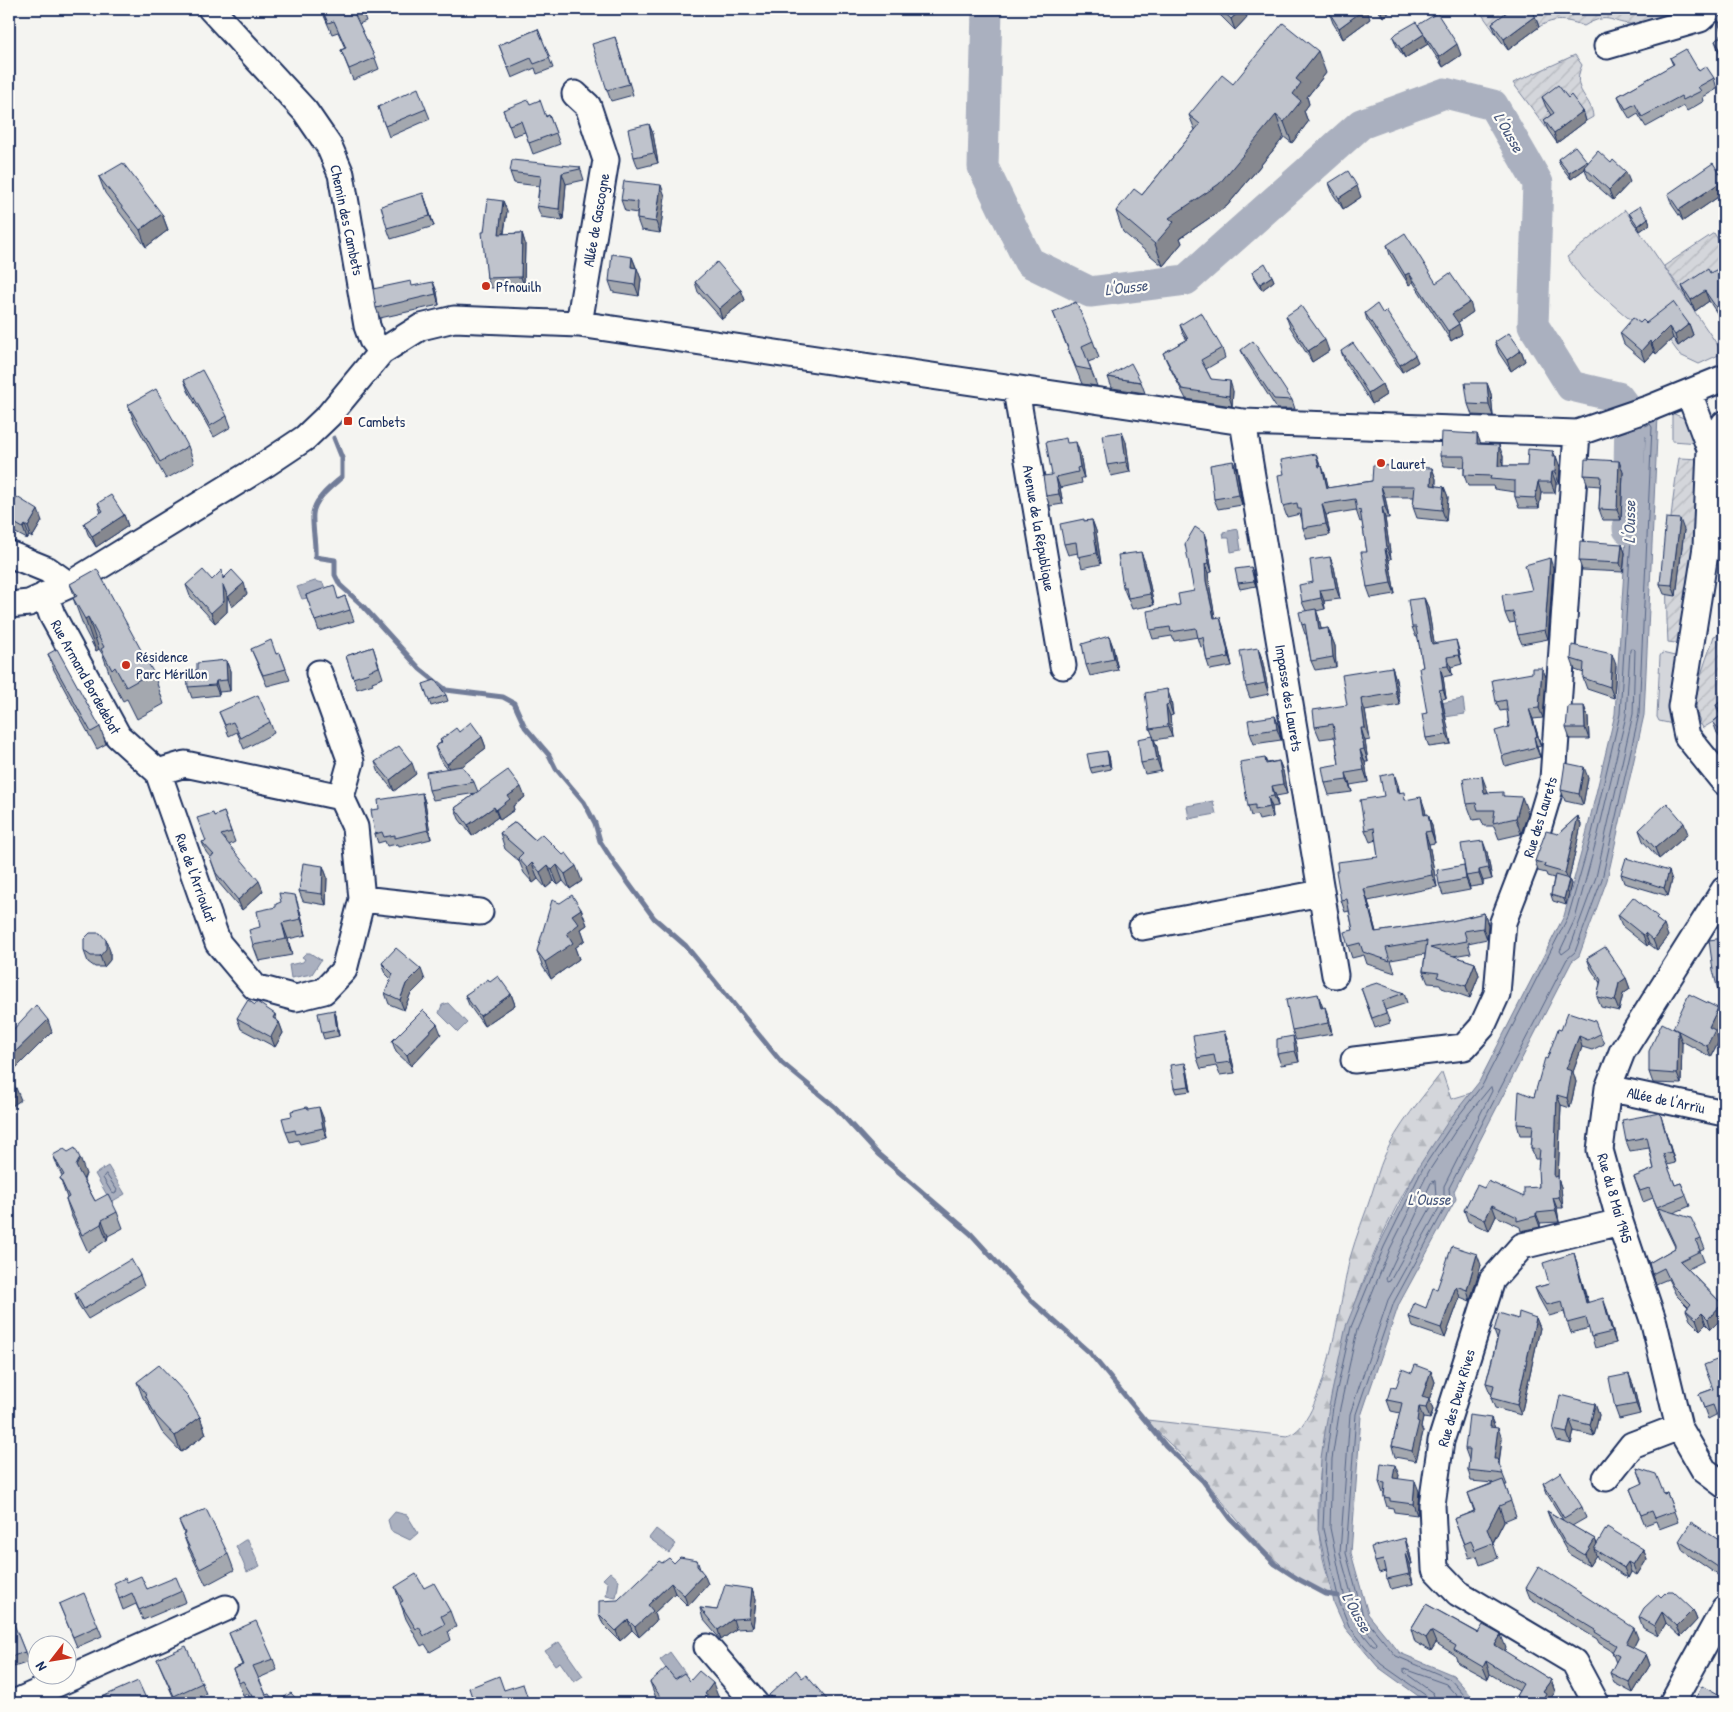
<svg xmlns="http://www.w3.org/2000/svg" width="1733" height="1712" font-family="'Patrick Hand',sans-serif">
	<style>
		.grass { fill: #d4d6db; stroke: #78829c }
		.forest { fill: url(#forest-firs); stroke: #78829c }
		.garden { fill: url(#garden-furrows); stroke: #78829c }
		.water { fill: #aab0bf; stroke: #717c98 }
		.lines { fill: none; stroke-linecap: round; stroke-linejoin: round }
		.shore { stroke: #546385; stroke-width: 1 }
		.stream { stroke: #717c98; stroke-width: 5 }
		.river { stroke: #aab0bf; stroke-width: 31 }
		.minor-casing { stroke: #1b2f5e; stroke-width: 29 }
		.minor { stroke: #fdfcf7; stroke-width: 25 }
		.wall { fill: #a4a8af; stroke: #1b2f5e }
		.shaded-wall { fill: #86888f; stroke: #1b2f5e }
		.building { fill: #bfc3cc; stroke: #1b2f5e }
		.poi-dot { fill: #c8321e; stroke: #fdfcf7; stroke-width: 2 }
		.labels { text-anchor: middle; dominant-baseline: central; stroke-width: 4.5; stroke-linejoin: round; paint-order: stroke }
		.street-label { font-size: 15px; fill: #1b2f5e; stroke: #fdfcf7 }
		.poi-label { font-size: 15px; fill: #1b2f5e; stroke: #fdfcf7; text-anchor: start }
		.water-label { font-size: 16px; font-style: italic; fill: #46567b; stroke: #fdfcf7 }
	</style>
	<defs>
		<pattern id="forest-firs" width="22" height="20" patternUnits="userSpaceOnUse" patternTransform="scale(1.25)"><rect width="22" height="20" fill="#d4d6db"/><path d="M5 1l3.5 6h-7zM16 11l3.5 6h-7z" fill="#b5b8be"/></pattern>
		<pattern id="garden-furrows" width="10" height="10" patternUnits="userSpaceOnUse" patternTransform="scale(1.25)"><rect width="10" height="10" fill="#d4d6db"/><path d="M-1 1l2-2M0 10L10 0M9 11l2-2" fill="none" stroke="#b5b8be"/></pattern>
	</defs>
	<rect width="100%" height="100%" fill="#f4f4f1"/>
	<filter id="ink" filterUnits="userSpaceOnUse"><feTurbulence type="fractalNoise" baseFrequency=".02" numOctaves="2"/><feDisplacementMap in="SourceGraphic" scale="10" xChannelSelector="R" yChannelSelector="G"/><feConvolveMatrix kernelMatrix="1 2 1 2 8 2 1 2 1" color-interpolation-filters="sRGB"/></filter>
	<g filter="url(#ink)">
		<path class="grass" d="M1625,210L1723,353L1699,364L1680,355L1667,337L1647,331L1627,317L1582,278L1567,257Z
			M1672,413L1688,420L1700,443L1672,441Z
			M1662,653L1679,657L1673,724L1659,721L1657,717L1660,656Z"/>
		<path class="forest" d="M1442,1072L1451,1099L1471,1093C1452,1121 1431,1148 1413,1177C1364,1259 1336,1350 1324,1444C1320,1473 1316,1501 1319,1531C1320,1552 1327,1573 1332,1594L1328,1593C1274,1572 1241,1524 1206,1481C1189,1459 1165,1442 1147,1420L1287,1436C1325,1427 1341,1293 1350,1258C1356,1236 1365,1215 1372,1193C1376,1181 1379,1168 1384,1157C1397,1126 1422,1098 1442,1072Z"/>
		<path class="garden" d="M1478,9H1501L1511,23L1496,34Z
			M1532,9H1700L1694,14L1635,24C1611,25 1611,10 1584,26C1569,20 1554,17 1539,27L1528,11Z
			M1575,55L1582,65C1570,92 1592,96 1593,117L1586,121L1575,106L1548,130L1513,83Z
			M1714,233L1724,249V283L1711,281L1686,297L1664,266Z
			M1679,458L1702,459L1697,548L1683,644L1668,642C1664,580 1669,519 1679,458Z
			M1724,632V713L1720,730L1713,722L1703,728C1686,702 1706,663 1714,636Z"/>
		<path class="water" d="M1658,416L1644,715L1607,880L1579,956L1572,961L1454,1191L1456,1199L1399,1304L1361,1416L1351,1553L1368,1614L1400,1653L1453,1675L1478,1703H1428L1378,1667L1345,1628L1334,1603L1318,1529L1321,1458L1329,1406L1346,1326L1379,1245L1419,1166L1449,1120L1479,1082L1564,916L1587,831L1615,714L1630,473L1616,431Z
			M1238,529L1241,550L1231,552L1229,538H1224L1223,532Z
			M315,581L323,583L327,594L302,599L297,587Z
			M1463,699L1465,714L1438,718L1435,704Z
			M1213,801L1216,814L1189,819L1187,806Z
			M306,953H310L321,960L312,974L291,978L289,965L303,962L305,959L302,957Z
			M448,1003L467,1023L458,1032L439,1013L442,1005Z
			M108,1166L125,1194L111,1202L95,1174Z
			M395,1512L407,1515L418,1533L410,1540L391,1531L388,1520Z
			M656,1529L676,1544L669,1553L649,1538Z
			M245,1540H248L260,1566L247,1572L236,1546Z
			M610,1572L619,1580L616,1598L606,1596L608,1583L603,1579Z
			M559,1642L583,1676L574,1682L560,1662L555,1665L545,1651Z
			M670,1652L686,1674L676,1682L660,1660Z"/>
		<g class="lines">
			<path class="shore" d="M1643,434L1645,436L1644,463L1641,465L1631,439Z
				M1633,648L1635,650L1633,714L1596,877L1570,948L1562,954L1560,951L1575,919L1598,834L1626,716L1630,650Z
				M1491,1087L1492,1091L1444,1186V1199L1388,1300L1350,1414L1340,1553L1356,1612L1352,1615L1345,1599L1330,1528L1332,1459L1340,1408L1357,1330L1390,1249L1429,1171L1458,1127Z
				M106,1174L117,1190L115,1194L112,1193L103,1178Z
				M1435,1181L1436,1198L1390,1281L1387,1282L1386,1279L1431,1183Z
				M1361,1627H1364L1377,1643L1376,1646H1373L1360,1630Z
				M1430,1703L1428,1697L1381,1664L1364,1645L1349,1626L1339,1601L1323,1529L1326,1459L1333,1407L1351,1327L1384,1247L1423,1168L1453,1123L1483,1084L1568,917L1592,833L1620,714L1635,473L1623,435L1650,424L1652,427L1639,714L1602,879L1575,952L1567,959L1449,1188L1450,1199L1394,1302L1356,1414L1346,1553L1363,1616L1396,1656L1450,1679L1471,1703
				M1436,1703L1433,1693L1404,1672V1669L1446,1684L1463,1703"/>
			<path class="stream" d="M334,438L342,458V477C332,486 314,499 313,514C312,528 316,542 315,557L335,560V575L340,585L362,605L420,669L446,690L503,697L514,703L525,727L549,755L556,769L584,802L595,823L600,841L616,866L654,918L686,946L782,1063L835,1107L878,1154L971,1234L1033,1302L1090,1353L1166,1446L1203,1481L1231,1519L1275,1564L1298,1579L1326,1594L1338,1596"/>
			<path class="river" d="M987,9L983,167L1029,262L1090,292L1186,280L1361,124L1445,93L1493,105L1538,183L1533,325L1571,386L1618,397L1630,413L1628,529"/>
			<defs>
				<path id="minor" d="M211,9L305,111L329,146L341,174L367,326L372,340L381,352
					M1607,46L1700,19L1711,9
					M575,94L588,106L606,160L579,324
					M1016,390L1063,666
					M1689,393L1710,449L1706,547L1681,707L1687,736L1724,782
					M1243,422L1335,975
					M1710,449L1724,424
					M9,554L48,570L69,585
					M45,595L52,615L118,736L158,772L218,943L255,987L296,998L324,991L344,970L362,899L355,827L341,797L185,764L158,772
					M9,605L29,603L69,585L266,464L305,438L329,415L381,352L421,327L454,319L579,324L1243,422L1577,433L1650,408L1724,378
					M319,673L351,762L341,797
					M1724,890L1622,1052L1608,1088L1600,1150L1620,1222L1654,1323L1679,1427L1704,1470L1724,1485
					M362,899L480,912
					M1142,927L1321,893
					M1354,1060L1464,1047L1482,1027L1497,994L1503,922L1535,839L1553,779L1577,433
					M1608,1088L1724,1113
					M1606,1478L1632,1445L1679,1427
					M707,1647L755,1703
					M14,1703L226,1608
					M1596,1703L1574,1662L1458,1593L1435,1569L1432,1505L1441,1441L1492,1280L1522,1246L1620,1222
					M1672,1703L1724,1609"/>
			</defs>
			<use href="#minor" class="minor-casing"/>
			<use href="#minor" class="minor"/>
		</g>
		<path class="wall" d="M321,9H362L366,21L359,24L375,58L379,69L353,80L341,50L345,48L338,32L332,34Z
			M1218,9H1249L1250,11L1246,15L1247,17L1235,30L1220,15Z
			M1377,9H1394L1383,17Z
			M1501,9H1532H1531L1535,16L1539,27L1508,50L1496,34L1492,23L1505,14Z
			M1329,12L1370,19L1343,39L1333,23Z
			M1724,12V60L1719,52L1715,41L1724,34L1721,30L1717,19Z
			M1419,27L1461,55L1443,67L1428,44L1405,58L1397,47L1393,37Z
			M538,29L553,68L537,74L535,68L512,78L499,45Z
			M615,37L633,95L611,101L607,90Z
			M1670,58L1699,71L1714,78L1717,89L1703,97L1704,101L1687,111L1684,106L1646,127L1638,114L1630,119L1622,106L1618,96L1673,65Z
			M1326,73L1307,97L1309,104L1304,111L1308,122L1292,143L1284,137L1227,206L1180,238L1182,243L1163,266L1123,232L1116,211L1142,195L1195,130L1189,115L1233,84Z
			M1542,97L1568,98L1583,111L1586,121L1557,143L1548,130L1544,120L1551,115L1546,107Z
			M530,104L546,116L549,115L560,144L533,154L525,132L513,136L503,110Z
			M378,107L426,109L430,119L389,137Z
			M649,124L653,134L658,163L638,168L634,157Z
			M1558,159L1587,161L1588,163H1611L1630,182L1613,200L1588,178L1585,169L1571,179L1560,165Z
			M580,167L584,180L566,184L563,220L541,217L537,206L539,186L514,183L510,172Z
			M99,177L162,214L168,230L146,247L105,193Z
			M1724,180V193L1683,221L1672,205L1668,194Z
			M1329,183L1361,197L1343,209L1333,194Z
			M423,193L434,226L391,239L387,228Z
			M665,196L660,233L641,230L637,219V213L625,211L621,200Z
			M503,201L507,211L504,234L522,233L525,243L524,286L491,288L487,278L484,232Z
			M1629,213L1648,218L1650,224L1640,231L1631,219Z
			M1387,245L1473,312L1458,322L1462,334L1451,341L1413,282L1409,285L1390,255Z
			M632,257L641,279L639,296L613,292L609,281Z
			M1252,272L1272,276L1274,281L1262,290L1254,278Z
			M1710,273L1724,278V324L1709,301L1695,311L1686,297L1682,286Z
			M433,282L437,292L439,305L380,318L376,308Z
			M695,282L741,290L745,300L722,319L698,292Z
			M1053,312L1093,341L1099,358L1088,362L1097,386L1082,384Z
			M1365,313L1383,314L1418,362L1402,372L1367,320Z
			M1286,316L1329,351L1312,362L1290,327Z
			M1640,323H1646L1689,324L1693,335L1678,346L1673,338L1656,354L1654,352L1645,362L1624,344L1620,333Z
			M1180,325L1222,348L1225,358L1206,369L1211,379L1233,391L1232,406L1186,399L1167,362L1163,353L1187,340L1183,334Z
			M1495,342L1521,350L1525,361L1511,371L1499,353Z
			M1241,350L1292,400L1295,409H1277L1245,359Z
			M1341,351L1382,384L1386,395L1372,404L1345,362Z
			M1108,377L1141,382L1145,393L1112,388Z
			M184,380L227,416L231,427L214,437L188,391Z
			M1487,383L1491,394L1493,416L1472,415L1468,404Z
			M128,405L188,446L194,463L166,479L134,421Z
			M1126,442L1130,472L1111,476L1107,465Z
			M1068,443L1080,453L1084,478H1081L1082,483L1060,488L1063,504L1050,506L1046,496L1052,475Z
			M1481,444L1503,456V466H1527L1553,451L1560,467L1559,483H1556L1555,493H1541L1539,508H1519L1515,497V492L1494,489L1493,486H1468L1464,475V467L1444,466L1440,456Z
			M1233,461L1237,471L1242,505L1218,509L1214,499Z
			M1320,465L1326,477L1328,488L1372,481L1432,468L1436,479V486L1444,487L1448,497L1446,521L1417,518L1413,507L1414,497H1385L1389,518H1385L1391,559L1389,560L1395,594L1371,598L1367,587V552L1362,521L1360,522L1356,510L1326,515L1330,535L1307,539L1303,528L1302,520L1300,514L1287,517L1283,506L1284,474Z
			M1623,472L1621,520H1603L1599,509L1600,486L1588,485L1584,475Z
			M98,503L124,515L128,526L96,547L88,534L84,523L101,513Z
			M9,511L42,521L32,538L29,536L27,539L12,531L9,520Z
			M1092,520L1096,531L1101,564L1082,568L1078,553L1068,555L1064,544L1085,521Z
			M1684,530L1676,596L1664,594L1660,584Z
			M1207,541L1212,572L1208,573L1210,589L1215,618L1223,626L1232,666L1210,670L1207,661L1204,646L1201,647L1198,637L1174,641L1172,636L1153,639L1150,630L1180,605L1194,591Z
			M1622,544L1625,553L1623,572L1582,570L1579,561Z
			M1145,562L1154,605L1132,609L1123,587Z
			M1251,567L1253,573L1256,586L1240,589L1238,583Z
			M1334,567L1340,599L1324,601L1325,609L1316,611L1319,618L1321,629L1328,628L1335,646L1336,667L1315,670L1311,661L1306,634H1305L1302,625L1306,611L1302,602L1313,582Z
			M1553,568L1548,639L1522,644L1518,635L1516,622L1509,623L1505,613L1532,590Z
			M225,577L247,594L232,607L227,595V612L215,623L190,596L186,585Z
			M70,584L153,672L164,704L137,719L127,699L123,701L112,681L103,655L99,649L96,651L85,630L73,598L75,597Z
			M306,595L338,599L345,596L354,621L319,631Z
			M1424,598L1428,607L1434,644L1459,650L1462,664L1451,667L1452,675L1443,677L1446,698L1442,699L1451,744L1429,747L1426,738L1427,713L1423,667L1418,637H1416L1412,627Z
			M1109,636L1113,647L1118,670L1090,676L1086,665Z
			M373,647L383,678L372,682L373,684L357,689L346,656Z
			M1258,648L1262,659L1269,694L1250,698L1246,687Z
			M251,649L276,654L280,653L290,680L267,686Z
			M48,654L100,727L106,744L97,749L54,670Z
			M1571,659L1616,665L1614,698L1587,689L1583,678L1584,673L1575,670Z
			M226,660L230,671V691L219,692V695L192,698L188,687L197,670Z
			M1392,667L1396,680L1400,705L1365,711L1370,740L1365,741L1368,762H1365L1368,782L1350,785L1352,792L1329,795L1325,783L1339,764L1335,737L1320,739L1315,727L1347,705Z
			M1542,668L1546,677L1543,718L1533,719L1541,746L1537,747L1540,757L1505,766L1502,756L1509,727L1507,710L1500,711L1496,702L1532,673Z
			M423,684L446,695L448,701L431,706Z
			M1167,689L1171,700L1173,715L1170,716L1172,737L1154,740L1157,747L1161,771L1145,774L1141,763L1153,736L1150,729Z
			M1724,699V742L1717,733L1713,722L1720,716L1716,705Z
			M1584,706L1588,717L1589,739H1570L1566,728Z
			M219,712L270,722L274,733L244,749L237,732L229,736Z
			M1275,716L1279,727L1281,740L1254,744L1250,733Z
			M459,732L482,737L486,748L462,766L474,782L478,792L525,797L513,806L514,810L500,820L498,817L472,836L459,819L455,808L476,793L433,800L429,790L447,769L439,758L435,747L441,742L440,740Z
			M1109,756L1111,769L1092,773L1090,768Z
			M1265,758L1267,763L1279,761L1283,771L1287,794L1276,796L1278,806L1272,807L1273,817L1259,820L1257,815L1251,816L1248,806Z
			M375,762L416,774L394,791L379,773Z
			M1588,778L1583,805L1565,801L1561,790Z
			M1398,785L1400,793L1407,800L1425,809L1426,815L1428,814L1432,826L1435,843L1429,844L1437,887L1368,901L1376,932L1452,921L1484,913L1488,925L1487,939L1468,943L1471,953L1453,956L1475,963L1479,975L1470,998L1442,988L1440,984L1428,983L1423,971L1425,954L1391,960L1395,973L1367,964L1364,955L1352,958L1348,946L1353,930L1349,911L1345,912L1341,900L1378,857L1376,840L1370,842L1365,830L1384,796Z
			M1488,792L1504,796L1528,813L1521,834L1499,839L1494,826H1484L1481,819L1473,820L1467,804Z
			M422,793L425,802L431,839L399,847L398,844L387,846L385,841L378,843L375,834Z
			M224,812L235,842L229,845L263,891L242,910L219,883L210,857L206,852L202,842L206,841L214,816Z
			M1578,816L1581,825L1569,879L1571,884L1566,905L1553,901L1551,895L1554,878L1547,876L1546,873L1538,871L1535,861L1558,834Z
			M515,822L582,881L570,889L563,881L558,885L554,881L546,888L538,879L533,883L524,873L519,861L505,849L500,833Z
			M1639,830L1688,834L1659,859L1643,841Z
			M1487,852L1492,879L1483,881V885L1470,887L1469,884L1470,890L1443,895L1439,884Z
			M323,866L327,877L326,905L303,901L299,891Z
			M1621,874L1672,880L1668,896L1624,883Z
			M581,909L587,925L581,929L585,940L575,948L579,959L551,979L543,967L537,951Z
			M300,911L306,935L288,939L292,955L259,961L253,945L260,927Z
			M1618,915L1659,921L1668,936L1657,950L1649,944L1647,946L1622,926Z
			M84,951H110V960L104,967H95L88,962Z
			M1587,958L1626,978L1630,989L1623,994L1619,1011L1601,1007L1597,997L1600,983L1591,969Z
			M382,963L425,980L410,995L404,1010L389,1004L385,993L391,979L386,974Z
			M490,982L511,994L515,1005L484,1026L469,1005L465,995Z
			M1361,988L1404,993L1407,1003L1385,1010L1390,1023L1375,1028Z
			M255,1005L279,1022L283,1033L275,1047L241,1029L237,1018Z
			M1322,1005V1008L1329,1018L1332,1034L1296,1040L1292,1030Z
			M1718,1008L1722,1019L1716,1032L1719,1041L1711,1057L1682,1041L1681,1084L1653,1083L1649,1072L1673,1029Z
			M336,1015L339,1036L324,1039L322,1033Z
			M1561,1030L1600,1034L1604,1044L1592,1050L1582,1047L1573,1072L1576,1082L1570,1108L1561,1105L1558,1179L1561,1187L1563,1208H1557L1559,1222L1540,1223V1227L1521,1231L1520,1227L1496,1216L1489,1231L1468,1221L1464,1210L1484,1188L1524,1197L1539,1187V1159H1535L1531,1148L1532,1135H1520L1517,1124L1534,1097L1547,1059Z
			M1224,1031L1228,1042L1235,1073L1220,1075L1216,1066L1201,1069L1197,1058Z
			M441,1034L411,1066L396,1052L392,1041Z
			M1297,1047L1299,1062L1281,1065L1277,1054Z
			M1187,1068L1191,1091L1176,1093L1174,1088Z
			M308,1109L323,1117L327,1138L300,1144L298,1140L290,1142L286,1132L292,1116Z
			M1663,1123L1675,1163L1667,1165L1675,1185L1681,1183L1690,1206L1673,1213L1701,1239L1705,1249L1700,1251L1704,1261L1688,1269L1722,1304L1711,1329L1706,1324L1700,1330L1690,1320L1686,1310L1688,1307L1676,1295L1668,1279L1656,1284L1649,1263L1675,1248V1247L1661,1218L1653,1198L1643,1202L1634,1177L1654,1169L1649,1148L1630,1151L1626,1141Z
			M53,1155L86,1174L84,1180L95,1201L117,1212L123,1228L108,1236L107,1240L88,1252L71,1215L66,1199L67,1198L60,1178L62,1176Z
			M1574,1253L1577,1264L1588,1302L1607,1309L1616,1343L1595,1348L1589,1328L1571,1333L1564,1312L1549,1316L1539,1298L1535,1288L1549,1284Z
			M1481,1265L1470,1301L1460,1297L1445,1338L1413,1327L1409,1317L1426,1308L1437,1289Z
			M140,1275L144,1286L88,1319L78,1304L75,1293Z
			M1536,1318L1540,1328L1521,1415L1495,1408L1491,1398L1492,1394L1490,1393L1486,1383L1497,1339L1494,1331L1518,1319Z
			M1724,1357L1716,1415L1708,1419L1699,1394L1713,1389Z
			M1431,1371L1435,1382L1429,1400L1433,1410L1430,1419L1423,1418L1421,1427L1423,1432L1416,1461L1395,1457L1392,1446L1400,1413L1391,1411L1387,1400L1396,1388L1412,1373Z
			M137,1382L200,1417L206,1434L181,1452L162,1432L151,1411L148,1404L143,1398Z
			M1633,1384L1640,1414L1619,1419L1615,1408Z
			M1595,1404L1599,1415L1594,1436L1574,1431L1571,1444L1557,1441L1553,1430Z
			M1491,1418L1495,1428L1502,1439L1499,1465L1507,1485H1505L1516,1516L1504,1521L1493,1543L1498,1558L1480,1565L1477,1556L1469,1558L1454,1519L1474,1511L1468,1493L1493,1483L1471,1481L1468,1470L1469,1460L1465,1449Z
			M1637,1468L1664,1494L1667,1493L1678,1522L1659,1529L1656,1521L1645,1525L1630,1489L1643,1484Z
			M1399,1475L1398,1479L1419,1491L1417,1515L1394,1512L1393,1508L1387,1507L1384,1497V1493H1383L1379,1482Z
			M1543,1483L1582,1507L1586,1518L1572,1526L1595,1539L1597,1544L1643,1549L1647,1559L1637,1575L1631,1572L1628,1578L1598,1559L1596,1555L1589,1566L1569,1554L1551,1522L1547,1511L1563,1520L1547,1494Z
			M179,1521L228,1554L234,1570L206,1585L189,1550L183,1534L184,1533Z
			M1679,1541L1724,1548V1575L1722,1578L1683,1551Z
			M1409,1549L1412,1564H1409L1413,1584L1391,1589L1385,1571L1379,1573L1375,1562Z
			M697,1560L700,1569L708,1584L688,1606L675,1593L654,1613L656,1621L639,1637L632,1630L620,1641L603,1624L599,1614L618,1600L662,1563H674Z
			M127,1582L147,1589L182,1591L186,1602L143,1620L136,1604L123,1610L119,1599Z
			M395,1587L424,1588L450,1611L456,1627L448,1631L451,1640L430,1652L425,1644L421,1646L406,1619Z
			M1526,1588L1638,1638L1633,1648L1646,1654L1650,1665L1633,1693L1614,1683L1610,1673L1616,1663L1612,1652V1651L1599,1643L1597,1639L1530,1598Z
			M752,1589L756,1599L753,1628L736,1629L721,1640L703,1619L700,1608L717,1610Z
			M1662,1597L1693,1610L1697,1620L1681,1637L1666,1623L1658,1636L1643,1628L1639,1617Z
			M9,1598L14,1611L9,1613L29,1662L14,1667L10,1658L9,1657Z
			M59,1604L98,1626L102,1636L77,1647Z
			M1426,1604L1506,1648L1504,1651L1551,1680L1555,1692L1549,1701L1550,1703H1518L1516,1696L1519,1691L1490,1674L1488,1679L1458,1663L1455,1655L1436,1643L1431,1651L1415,1642L1411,1629Z
			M229,1633L273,1659L277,1670L259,1678L266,1695L275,1703H253L247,1693L243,1695L233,1669L242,1665Z
			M1724,1656V1675L1720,1665Z
			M157,1659L202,1683L206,1694L186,1703H176Z
			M802,1678L830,1703H772L769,1695Z
			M675,1679L690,1681L719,1699L716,1703H659L656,1698L650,1682Z
			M504,1690L534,1703H474Z"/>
		<path class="shaded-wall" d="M1242,9H1249L1250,11L1246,15L1247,17L1235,30L1231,19Z
			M1365,9H1367L1370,19L1343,39L1339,28Z
			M1380,9H1394L1383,17Z
			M1535,16L1539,27L1508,50L1504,39Z
			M1424,34L1428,44L1405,58L1401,49Z
			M1457,44L1461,55L1443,67L1439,57Z
			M1318,51L1326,73L1307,97L1309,104L1304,111L1308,122L1292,143L1284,122L1293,94L1296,79Z
			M1583,111L1586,121L1557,143L1554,133Z
			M1276,115L1284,137L1227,206L1180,238L1182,243L1163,266L1155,244L1169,218Z
			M649,124L653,134L658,163L654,153Z
			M1587,161L1589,166L1584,167L1585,169L1571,179L1569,173Z
			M1626,172L1630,182L1613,200L1609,190Z
			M562,173L566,184L563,220L559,209Z
			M1724,180V193L1683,221L1679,210Z
			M661,185L665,196L660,233L656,222Z
			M1357,186L1361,197L1343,209L1339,198Z
			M423,193L427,204L434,226L430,216Z
			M503,201L507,211L502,244L499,234Z
			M162,214L168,230L146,247L140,230Z
			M1648,218L1650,224L1640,231L1638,226Z
			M522,233L525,243L524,286L521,277Z
			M632,257L636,268L631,267Z
			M637,268L641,279L639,296L635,285Z
			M1409,273L1413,282L1409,285L1405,275Z
			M1272,276L1274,281L1262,290L1260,284Z
			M433,282L437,292L439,305L436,294Z
			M741,290L745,300L722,319L719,309Z
			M1705,291L1709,301L1695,311L1691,300Z
			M1470,302L1473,312L1456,324L1452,314Z
			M1724,311V323L1720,313Z
			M1459,324L1462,334L1451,341L1448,331Z
			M1689,324L1693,335L1678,346L1675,335Z
			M1669,327L1673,338L1656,354L1652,344Z
			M1325,340L1329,351L1312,362L1308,351Z
			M1650,341L1654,352L1645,362L1641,351Z
			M1521,350L1525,361L1511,371L1507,360Z
			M1415,355L1418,362L1402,372L1400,365Z
			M1230,381L1233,391L1232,406L1229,396Z
			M1487,383L1491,394L1493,416L1489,405Z
			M1382,384L1386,395L1372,404L1368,393Z
			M1122,432L1126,442L1130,472L1126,462Z
			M1477,434L1481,444H1477Z
			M1076,442L1080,453L1084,478L1080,467Z
			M1499,445L1503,456L1502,477L1498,466Z
			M1553,451L1556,460V456L1560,467L1559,483L1555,472L1552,456Z
			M1316,454L1320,465L1323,478L1319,467Z
			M1233,461L1237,471L1242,505L1239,495Z
			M1619,461L1623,472L1621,520L1617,510Z
			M1322,466L1326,477L1331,499L1327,488Z
			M1432,468L1436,479L1435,496L1431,485Z
			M1552,472L1556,483L1555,493L1551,482Z
			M1056,477L1060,488L1063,504L1059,494Z
			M1538,482L1541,493L1539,508L1535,498Z
			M1381,486L1385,497L1389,518L1385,507Z
			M1444,487L1448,497L1446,521L1442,510Z
			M1322,504L1326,515L1330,535L1326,524Z
			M1382,507L1385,518L1391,559L1387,548Z
			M38,510L42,521L32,538L28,527Z
			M124,515L128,526L96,547L92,536Z
			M1680,519L1684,530L1676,596L1672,585Z
			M1092,520L1096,531L1101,564L1097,553Z
			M25,525L29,536L27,539L23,528Z
			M1204,533L1207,541L1212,572L1209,563Z
			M1622,544L1625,553L1623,572L1620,563Z
			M1385,549L1389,560L1395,594L1391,583Z
			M1141,552L1145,562L1154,605L1150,594Z
			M1330,557L1334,567L1340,599L1336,588Z
			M1550,558L1553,568L1548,639L1545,630Z
			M1205,564L1208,573L1210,589L1217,627L1214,618L1206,581Z
			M1251,567L1253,573L1256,586L1254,581Z
			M244,583L247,594L232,607L228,597Z
			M223,585L227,595V612L215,623L211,613Z
			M1320,590L1324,601L1325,609L1321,598Z
			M1424,598L1428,607L1436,654L1432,644Z
			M1316,609L1319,618L1323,639L1319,630Z
			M88,617L99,649L96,651L85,619Z
			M1220,617L1223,626L1232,666L1229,657Z
			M1328,628L1335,646L1336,667L1333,657Z
			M1109,636L1113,647L1118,670L1114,659Z
			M1456,640L1459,650L1462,664L1459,655Z
			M1258,648L1262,659L1269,694L1265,683Z
			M1612,654L1616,665L1614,698L1610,687Z
			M1447,657L1451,667L1452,675L1448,666Z
			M226,660L230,671V691L227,680Z
			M1392,667L1396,680L1400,705L1396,693Z
			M1440,667L1443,677L1446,698L1443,689Z
			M1542,668L1546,677L1543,718L1539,708Z
			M216,681L219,692V695L215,685Z
			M1167,689L1171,700L1173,715L1169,704Z
			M1439,690L1442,699L1451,744L1447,735Z
			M1361,699L1365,711L1370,740L1365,728Z
			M1166,705L1170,716L1172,737L1168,726Z
			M1584,706L1588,717L1589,739L1585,728Z
			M1529,709L1533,719L1541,746L1537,736Z
			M1275,716L1279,727L1281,740L1277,729Z
			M1361,728L1365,741L1368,762L1364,749Z
			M1153,736L1157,747L1161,771L1157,760Z
			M482,737L486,748L451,775L447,764Z
			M1534,737L1540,757L1536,747Z
			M1360,750L1365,762L1368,782L1364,770Z
			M1107,751L1109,756L1111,769L1109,764Z
			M1279,761L1283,771L1287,794L1283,784Z
			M412,763L416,774L394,791L390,780Z
			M1584,767L1588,778L1583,805L1579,794Z
			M1346,773L1350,785L1352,792L1347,780Z
			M1394,773L1398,785L1401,805L1397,793Z
			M1482,776L1488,792L1484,793Z
			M1272,786L1276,796L1278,806L1274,796Z
			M521,787L525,797L513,806L514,810L500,820L496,810L508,796Z
			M422,793L425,802L431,839L428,830Z
			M1268,797L1272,807L1273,817L1270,807Z
			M1421,797L1425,809L1428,827L1424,815Z
			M1522,797L1528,813L1521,834L1516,818Z
			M494,807L498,817L472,836L468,825Z
			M1428,814L1432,826L1435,843L1431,831Z
			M1578,816L1581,825L1569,879L1571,884L1566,905L1564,899L1569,882L1565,873Z
			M1684,823L1688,834L1659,859L1655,848Z
			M1425,832L1429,844L1437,887L1432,875Z
			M1483,841L1487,852L1492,879L1488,868Z
			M532,863L538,879L533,883L527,868Z
			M548,865L554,881L546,888L540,872Z
			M557,865L563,881L558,885L552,870Z
			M1464,865L1466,876L1469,884L1470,890L1466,879Z
			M323,866L327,877L326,905L322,894Z
			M576,866L582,881L570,889L565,874Z
			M1479,870L1483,881V885L1479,874Z
			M1669,871L1672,880L1668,896L1664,888Z
			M259,881L263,891L242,910L238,900Z
			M1364,889L1368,901L1379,944L1375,932Z
			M295,895L300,911L306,935L301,919Z
			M581,909L587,925L581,929L585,940L575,948L579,959L551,979L545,962L567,933L572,915Z
			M1484,913L1488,925L1487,939L1483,928Z
			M282,923L288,939L292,955L286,939Z
			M1664,925L1668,936L1657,950L1653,940Z
			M1645,933L1649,944L1647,946L1643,935Z
			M106,940L110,951V960L104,967L100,956Z
			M1475,963L1479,975L1470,998L1466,986Z
			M421,969L425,980L410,995L404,1010L400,1000L406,984Z
			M1626,978L1630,989L1623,994L1619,1011L1615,1001L1619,983Z
			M511,994L515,1005L484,1026L480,1016Z
			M1318,994L1322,1005L1325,1018L1321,1008Z
			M1724,996V1011L1721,1003Z
			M1325,1007L1329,1018L1332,1034L1328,1023Z
			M1718,1008L1722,1019L1716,1032L1719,1041L1711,1057L1707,1046L1709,1027Z
			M334,1010L336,1015L339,1036L337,1030Z
			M275,1014L278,1024L279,1022L283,1033L275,1047L271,1037L273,1018Z
			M48,1020L52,1032L9,1075V1058Z
			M437,1024L441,1034L411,1066L407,1055Z
			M1224,1031L1228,1042L1235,1073L1231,1062Z
			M1678,1031L1682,1042L1681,1084L1677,1074Z
			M1293,1036L1297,1047L1299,1062L1295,1051Z
			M1579,1036L1582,1047L1573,1072L1576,1082L1570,1108L1567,1098L1566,1069Z
			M1185,1063L1187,1068L1191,1091L1189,1086Z
			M16,1088L21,1100L9,1108V1093Z
			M1557,1095L1561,1105L1558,1179L1561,1187L1563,1208L1559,1197L1554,1177Z
			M319,1107L323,1117L327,1138L323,1128Z
			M1660,1113L1675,1163L1671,1152Z
			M80,1158L86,1174L82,1182L76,1166Z
			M1553,1198L1557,1208L1559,1222L1556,1211Z
			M1492,1205L1496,1216L1489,1231L1485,1220Z
			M1536,1213L1540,1223V1227L1536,1216Z
			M102,1220L108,1236L107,1240L101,1224Z
			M1574,1253L1577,1264L1590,1313L1586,1303Z
			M1477,1254L1481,1265L1470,1301L1467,1290Z
			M1456,1286L1460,1297L1445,1338L1441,1328Z
			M1603,1298L1607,1309L1616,1343L1612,1332Z
			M1722,1304L1724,1310V1316L1711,1329L1708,1319Z
			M1702,1313L1706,1324L1700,1330L1696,1319Z
			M1536,1318L1540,1328L1521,1415L1517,1405Z
			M1431,1371L1435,1382L1429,1400L1433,1410L1430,1419L1422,1397Z
			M1629,1374L1633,1384L1640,1414L1636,1404Z
			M1595,1404L1599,1415L1594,1436L1590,1425Z
			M1419,1407L1423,1418L1421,1427L1423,1432L1416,1461L1412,1451Z
			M200,1417L206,1434L181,1452L175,1436Z
			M1491,1418L1495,1428L1490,1427Z
			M1570,1420L1574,1431L1571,1444L1567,1433Z
			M1498,1428L1502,1439L1498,1470L1494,1459Z
			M1395,1465L1399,1475L1397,1489L1393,1478Z
			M1415,1481L1419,1491L1417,1515L1413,1504Z
			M1499,1506L1504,1521L1492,1544L1487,1529Z
			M1405,1538L1409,1549L1412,1564L1408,1553Z
			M1595,1539L1599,1550L1594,1549L1596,1555L1589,1566L1585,1555Z
			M1643,1549L1647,1559L1637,1575L1633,1565Z
			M1405,1554L1409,1564L1413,1584L1409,1574Z
			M1724,1559V1575L1722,1578L1718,1567Z
			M1628,1562L1631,1572L1628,1578L1624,1568Z
			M704,1574L708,1584L688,1606L684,1595Z
			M671,1583L675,1593L654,1613L656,1621L639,1637L635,1627L648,1605Z
			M752,1589L756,1599L753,1628L749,1618Z
			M1693,1610L1697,1620L1681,1637L1677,1626Z
			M1662,1612L1666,1623L1658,1636L1654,1626Z
			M733,1619L736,1629L721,1640L718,1630Z
			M628,1620L632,1630L620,1641L616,1631Z
			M1634,1628L1638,1638L1630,1654L1626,1644Z
			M1431,1631L1436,1643L1431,1651L1426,1638Z
			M1501,1635L1506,1648L1500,1658L1495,1645Z
			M1646,1654L1650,1665L1633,1693L1629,1682Z
			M1486,1661L1490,1674L1488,1679L1483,1667Z
			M1551,1680L1555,1692L1549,1701L1550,1703H1546L1544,1697L1543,1691Z
			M713,1683L719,1699L716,1703H708L705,1694Z"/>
		<path class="building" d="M322,9H362V10L354,13L375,58L349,69L341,50L346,48L334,21L328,23Z
			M1220,9H1242L1231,19Z
			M1334,9H1365L1339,28L1329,12Z
			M1505,9H1530L1535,16L1504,39L1492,23L1507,12Z
			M1724,12V28L1717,19Z
			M1437,13L1457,44L1439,57L1418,25Z
			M1416,22L1424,34L1401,49L1393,37L1397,33Z
			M1283,23L1318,51L1296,79L1301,83L1293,94L1301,101L1284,122L1276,115L1219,184L1169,218L1174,222L1155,244L1116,211L1134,189L1142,195L1200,124L1189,115L1222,75L1233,84Z
			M538,29L550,58L534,64L531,58L508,68L499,45Z
			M1724,33V54L1715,41Z
			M615,37L629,84L607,90L592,44Z
			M1686,49L1699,71L1706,66L1714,78L1698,87L1701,91L1683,100L1681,96L1642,117L1635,104L1626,109L1618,96L1674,64L1670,58Z
			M1558,85L1568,98L1571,95L1583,111L1554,133L1544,120L1554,113L1542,97Z
			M418,88L426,109L385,126L378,107Z
			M528,100L530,104L540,100L546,117L549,115L556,133L529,143L521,121L509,125L503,110Z
			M649,124L654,153L634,157L628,129Z
			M1575,146L1587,161L1569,173L1558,159Z
			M1598,151L1611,163L1613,160L1626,172L1609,190L1584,167Z
			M512,160L580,167V169L562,173L559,209L537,206L541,176L510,172Z
			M123,163L162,214L140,230L99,177Z
			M1713,163L1724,180L1679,210L1668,194Z
			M1348,171L1357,186L1339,198L1329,183Z
			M624,181L661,185L656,222L637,219L638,202L621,200Z
			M423,193L430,216L387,228L381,206Z
			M488,199L503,201L499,234L522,233L521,277L487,278L482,232H484Z
			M1640,206L1648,218L1638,226L1629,213Z
			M1405,233L1436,283L1450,273L1470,302L1452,314L1459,324L1448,331L1409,273L1405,275L1387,245Z
			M612,254L632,257L631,267L637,268L635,285L609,281Z
			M717,262L741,290L719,309L695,282Z
			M1265,263L1272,276L1260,284L1252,272Z
			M1708,269L1710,273L1718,269L1724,278V311L1720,313L1705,291L1691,300L1682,286Z
			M411,281L412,286L433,282L436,294L376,308L373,289Z
			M1076,302L1093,341L1082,346L1091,370L1076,367L1053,312Z
			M1673,302L1689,324L1675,335L1669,327L1652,344L1650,341L1641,351L1620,333L1633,318L1640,323L1643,320L1646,323Z
			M1377,304L1383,314L1386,311L1415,355L1400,365L1365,313Z
			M1301,306L1325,340L1308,351L1286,316Z
			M1201,312L1222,348L1201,360L1211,379L1230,381L1229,396L1182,389L1163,353L1188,339L1180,325Z
			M1509,333L1521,350L1507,360L1495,342Z
			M1253,341L1292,400L1274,399L1241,350Z
			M1353,343L1382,384L1368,393L1341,351Z
			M1131,363L1141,382L1108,377Z
			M202,370L227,416L210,426L184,380Z
			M1465,383H1487L1489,405L1468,404Z
			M156,389L188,446L160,462L128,405Z
			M1122,432L1126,462L1107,465L1102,435Z
			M1441,432L1477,434V444L1499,445L1498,466H1527L1528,449L1553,451L1552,456H1556L1555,472H1552L1551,482H1538L1535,498L1515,497V481L1490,479L1491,476L1464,475L1465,456H1440Z
			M1066,438L1067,443L1076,442L1080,467L1077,468L1078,472L1056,477L1059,494L1046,496L1043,476L1052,475L1046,442Z
			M1316,454L1319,467L1322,466L1327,488L1372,481L1373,465L1432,468L1431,485L1444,487L1442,510L1413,507L1415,486H1381L1385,507H1382L1387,548L1385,549L1391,583L1367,587L1361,552H1367L1360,510L1357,511L1355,499L1322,504L1326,524L1303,528L1301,509H1298L1297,503L1283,506L1278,475L1284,474L1281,460Z
			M1585,459L1619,461L1617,510L1599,509L1601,476L1584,475Z
			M1233,461L1239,495L1214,499L1210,465Z
			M111,495L124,515L92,536L84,523L103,511L98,503Z
			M17,497L38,510L28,527L25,525L23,528L9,520L10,517L9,516V511Z
			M1666,518L1680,519L1672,585L1660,584Z
			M1084,519V521L1092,520L1097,553L1078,557L1076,542L1064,544L1060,524Z
			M1195,527L1204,533L1209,563L1205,564L1206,581L1214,618L1220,617L1229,657L1207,661L1203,637L1198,638L1196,628L1171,632L1170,627L1150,630L1147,611L1180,605L1178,594L1194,591L1185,544Z
			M1580,541L1622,544L1620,563L1579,561Z
			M1141,552L1150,594L1128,598L1126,587H1123L1118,555Z
			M1330,557L1336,588L1320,590L1321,598L1302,602L1299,585L1313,582L1310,560Z
			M1550,558L1545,630L1518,635L1513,612L1505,613L1502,595L1532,590L1525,565Z
			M1251,567L1254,581L1238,583L1235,569Z
			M97,569L153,672L126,687L115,667L112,670L101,649L104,647L88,617L85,619L73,598L77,596L70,584Z
			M203,570L212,580L222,570L223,579L232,570L244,583L228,597L223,585L224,601L211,613L186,585Z
			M334,585L338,599L345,596L350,610L315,621L306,595Z
			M1424,598L1432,644L1456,640L1459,655L1447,657L1448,666L1440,667L1443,689L1439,690L1447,735L1426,738L1422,714L1427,713L1419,668L1423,667L1416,627H1412L1408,600Z
			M1316,609L1319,630L1328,628L1329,637L1331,636L1333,657L1311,661L1305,624L1302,625L1299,612Z
			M1109,636L1114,659L1086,665L1082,644Z
			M271,640L276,654L280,653L286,669L263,675L251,649Z
			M1572,645L1612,654L1610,687L1583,678L1584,663L1571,659Z
			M373,647L379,667L368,671L369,673L353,678L346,656Z
			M1258,648L1265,683L1246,687L1240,651Z
			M57,649L100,727L91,732L48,654Z
			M226,660L227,680L216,681L215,685L188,687L187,671L197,670V663Z
			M1392,667L1396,693L1361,699L1365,728H1361L1364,749L1360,750L1364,770L1346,773L1347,780L1325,783L1322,767L1339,764L1333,724L1315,727L1313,710L1347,705L1342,675Z
			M1532,668H1542L1539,708L1529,709L1537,736L1534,737L1536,747L1502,756L1495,731L1509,727L1506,700L1496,702L1492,680L1532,673Z
			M435,680L446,695L429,701L423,684Z
			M1167,689L1169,704L1166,705L1168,726L1150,729L1145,693Z
			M258,695L270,722L241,738L233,722L225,725L219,712Z
			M1724,699V733L1723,734L1713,722L1723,714L1716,705Z
			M1568,706H1584L1585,728H1566Z
			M1275,716L1277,729L1250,733L1248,720Z
			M471,722L482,737L447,764L435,747L442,742L440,740L456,728L459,732Z
			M1153,736L1157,760L1141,763L1138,739Z
			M399,746L412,763L390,780L375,762Z
			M1107,751L1109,764L1090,768L1087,754Z
			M1265,758L1266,764L1279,761L1283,784L1272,786L1274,796L1268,797L1270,807L1255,810V805L1248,806L1240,762Z
			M1565,763L1584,767L1579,794L1561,790Z
			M462,766L474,782L429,790L426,772Z
			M508,770L521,787L508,796L510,799L496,810L494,807L468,825L455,808Z
			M1394,773L1397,793L1404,792L1405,800L1421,797L1424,815L1428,814L1431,831L1425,832L1432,875L1364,889L1375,932L1452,921L1484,913L1483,928L1464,931L1467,941L1430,948L1475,963L1466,986L1437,977L1439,973L1423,971L1427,941L1386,948L1390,961L1363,952L1360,943L1348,946L1344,932L1353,930L1347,899L1341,900L1336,871H1338L1337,862L1378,857L1374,828L1365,830L1360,800L1384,796L1380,776Z
			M1482,776L1484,793L1503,792V796L1522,797L1516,818L1493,823L1495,810H1478L1476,803L1467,804L1463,779Z
			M422,793L428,830L395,838V835L384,837L382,832L375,834L371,810L379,809L378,800Z
			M1667,803L1684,823L1655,848L1639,830Z
			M224,812L231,832L221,835L259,881L238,900L216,873L210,857L214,855L202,842L206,841L197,818L213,813L214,816Z
			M1578,816L1565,873L1544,867L1545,864L1535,861L1546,831L1558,834Z
			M515,822L535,840L542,834L563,855L566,853L576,866L565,874L557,865L552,870L548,865L540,872L532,863L527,868L518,858L523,853L500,833Z
			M1483,841L1488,868L1479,870V874L1466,876L1461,844Z
			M1626,858L1669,871L1664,888L1621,874Z
			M303,863L323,866L322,894L299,891Z
			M1464,865L1466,879L1439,884L1437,870Z
			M1555,875L1569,879L1564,899L1551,895Z
			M279,893L295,895L301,919L282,923L286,939L253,945L249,930L260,927L257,911L276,907V904L281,902Z
			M572,895L581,909L572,915L579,924L567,933L573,943L545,962L537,951L552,900L560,903Z
			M1633,897L1658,917L1656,919L1664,925L1653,940L1645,933L1643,935L1618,915Z
			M90,933H100L106,940V949L100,956H91L84,951V939Z
			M1724,938V996L1721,1003L1713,970L1709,940Z
			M1605,947L1626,978L1619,983L1615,1001L1597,997L1601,980L1587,958Z
			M396,948L421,969L406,984L400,1000L385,993L393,974L382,963Z
			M498,976L511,994L480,1016L465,995L488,979L490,982Z
			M1377,983L1404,993L1382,1001L1386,1013L1372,1018L1361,988Z
			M1318,994L1321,1008L1325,1007L1328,1023L1292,1030L1286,1000Z
			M1689,994L1718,1008L1709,1027L1715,1030L1707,1046L1673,1028Z
			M248,1000L255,1005L257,1002L275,1014L273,1018L279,1022L271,1037L237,1018Z
			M36,1005L48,1020L9,1058V1034Z
			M334,1010L337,1030L322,1033L318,1013Z
			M423,1010L437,1024L407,1055L392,1041Z
			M1568,1012L1595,1021L1600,1034L1588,1040L1579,1036L1566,1069L1572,1071L1567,1098L1557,1095L1554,1177L1558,1176L1559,1197L1553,1198L1556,1211L1536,1213V1216L1517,1221V1217L1492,1205L1485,1220L1464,1210L1477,1185L1484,1188L1488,1181L1524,1197V1188L1539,1187L1538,1169L1540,1149L1531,1148L1533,1125L1517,1124L1519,1091L1534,1097L1545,1058L1547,1059L1558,1029L1561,1030Z
			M1662,1023L1678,1031L1677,1074L1649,1072V1051Z
			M1224,1031L1231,1062L1216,1064L1214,1055L1197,1058L1193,1036Z
			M1293,1036L1295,1051L1277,1054V1039Z
			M1185,1063L1189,1086L1174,1088L1170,1065Z
			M9,1077L16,1088L9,1093Z
			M307,1107L308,1109L319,1107L323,1128L296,1134L295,1130L286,1132L282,1118L292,1116L291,1111Z
			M1660,1113L1671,1152L1663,1154L1675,1185L1681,1183L1686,1195L1657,1207L1649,1188L1640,1191L1634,1177L1654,1169L1647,1137L1626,1141L1622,1120Z
			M75,1148L80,1158L76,1166L95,1201L108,1194L117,1212L102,1220L101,1224L82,1235L66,1199L69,1197L60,1178L64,1175L53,1155L64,1149L68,1152Z
			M1658,1208L1691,1218L1701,1239L1696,1241L1700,1251L1680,1261L1722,1304L1708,1319L1702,1313L1696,1319L1686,1310L1691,1304L1672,1285L1664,1268L1652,1274L1649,1263L1675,1248V1245Z
			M1452,1246L1477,1254L1467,1290L1456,1286L1441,1328L1409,1317L1414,1303L1426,1308L1433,1288L1437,1289Z
			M1574,1253L1586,1303L1603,1298L1612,1332L1591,1337L1586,1318L1567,1323L1562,1301L1546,1305L1535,1288L1549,1284L1543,1263Z
			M131,1259L140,1275L84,1309L75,1293Z
			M1519,1312L1536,1318L1517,1405L1491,1398L1494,1385L1486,1383L1499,1333L1494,1331L1499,1313L1518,1319Z
			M1724,1357V1434L1713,1405L1704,1408L1699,1394L1713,1389L1704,1365Z
			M159,1365L187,1395L200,1417L175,1436L156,1416L145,1395L146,1394L137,1382Z
			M1415,1365L1431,1371L1422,1397L1429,1399L1426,1408L1419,1407L1417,1421L1419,1422L1412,1451L1392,1446L1402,1403L1387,1400L1391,1387L1396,1388L1402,1369L1412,1373Z
			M1629,1374L1636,1404L1615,1408L1609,1378Z
			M1560,1395L1595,1404L1590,1425L1570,1420L1567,1433L1553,1430Z
			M1469,1415L1491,1418L1490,1427L1498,1428L1494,1459H1497L1503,1474L1468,1470L1470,1449H1465Z
			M1381,1463L1395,1465L1393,1478L1415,1481L1413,1504L1390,1501V1498L1384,1497L1385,1483L1379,1482Z
			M1637,1468L1656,1474L1664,1494L1667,1493L1674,1511L1655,1518L1652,1511L1641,1515L1630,1489L1643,1483Z
			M1561,1472L1582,1507L1564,1518L1543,1483Z
			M1503,1480L1511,1501L1499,1506L1487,1529L1493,1543L1475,1550L1471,1541L1464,1544L1454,1519L1475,1511L1468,1493Z
			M206,1509L228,1554L200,1569L183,1534L185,1533L179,1521Z
			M1547,1511L1595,1539L1585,1555L1565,1543Z
			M1691,1522L1722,1542L1720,1545L1724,1548V1559L1718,1567L1679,1541Z
			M1607,1527L1643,1549L1633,1565L1628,1562L1624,1568L1594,1549Z
			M1405,1538L1408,1553L1405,1554L1409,1574L1387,1579L1383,1560L1375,1562L1371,1547Z
			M680,1557L697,1560V1566L704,1574L684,1595L671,1583L648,1605L653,1611L635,1627L628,1620L616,1631L599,1614V1601L618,1600L659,1561L662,1563L669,1558L674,1563Z
			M1539,1566L1634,1628L1626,1644L1646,1654L1629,1682L1610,1673L1619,1656L1612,1652L1616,1645L1595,1632L1596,1630L1526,1588Z
			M416,1574L424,1588L434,1583L450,1611L441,1616L445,1624L424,1636L419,1627L416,1629L400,1603L403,1601L395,1587Z
			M141,1576L147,1589L176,1577L182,1591L139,1610L132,1593L119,1599L114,1583L125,1578L127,1582Z
			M725,1585L752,1589L749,1618L733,1619L718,1630L700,1608L717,1610Z
			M1668,1591H1673L1693,1610L1677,1626L1662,1612L1654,1626L1639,1617L1644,1608L1659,1594L1662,1597Z
			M84,1593L98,1626L73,1637L59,1604Z
			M1426,1604L1478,1633L1483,1625L1501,1635L1495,1645L1551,1680L1543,1691L1546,1693L1544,1697L1547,1703H1528L1516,1696L1523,1684L1486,1661L1483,1667L1454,1650L1456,1646L1431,1631L1426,1638L1411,1629Z
			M9,1612L25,1652L10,1657L9,1653Z
			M256,1621L273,1659L253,1666L266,1695L269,1694L275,1703H256L243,1681L239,1683L233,1669L243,1665L229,1633Z
			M186,1646L202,1683L174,1696L157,1659Z
			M1724,1656V1667L1720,1665Z
			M666,1668L675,1679L684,1673L690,1681L699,1671L713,1683L705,1694L716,1703H665L650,1682Z
			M796,1670L802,1678L806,1675L830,1703H796L792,1700L789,1703H777L769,1695Z
			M499,1676L504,1690L523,1684L529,1702L533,1700L534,1703H490L488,1698L474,1703L469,1688Z
			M138,1681L148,1703H94L93,1701Z
			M1702,1686L1720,1696L1724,1690V1703H1693Z
			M291,1693L300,1703H275Z"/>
	</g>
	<g class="poi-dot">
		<circle cx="486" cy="286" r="5"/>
		<rect x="343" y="416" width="10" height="10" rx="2.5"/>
		<circle cx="1381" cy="463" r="5"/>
		<circle cx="126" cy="665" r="5"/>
	</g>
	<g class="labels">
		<g class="street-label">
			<text transform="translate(347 220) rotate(78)">Chemin des Cambets</text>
			<text transform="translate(596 220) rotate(-80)">Allée de Gascogne</text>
			<text transform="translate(1039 528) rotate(80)">Avenue de la République</text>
			<text transform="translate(86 677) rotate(61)">Rue Armand Bordedebat</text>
			<text transform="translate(1289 698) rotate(81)">Impasse des Laurets</text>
			<text transform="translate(1540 817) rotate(-73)">Rue des Laurets</text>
			<text transform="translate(196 878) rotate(70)">Rue de l'Arrioulat</text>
			<text transform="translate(1666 1100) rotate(12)">Allée de l'Arrïu</text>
			<text transform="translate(1615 1198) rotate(74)">Rue du 8 Mai 1945</text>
			<text transform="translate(1456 1398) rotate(-74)">Rue des Deux Rives</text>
		</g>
		<g class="poi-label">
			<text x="496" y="286">Pfnouilh</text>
			<text x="358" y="421">Cambets</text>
			<text x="1391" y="463">Lauret</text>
			<text x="136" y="656">Résidence<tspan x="136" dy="17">Parc Mérillon</tspan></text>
		</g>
		<g class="water-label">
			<text transform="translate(1509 132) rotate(60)">L'Ousse</text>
			<text transform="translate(1126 287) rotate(-7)">L'Ousse</text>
			<text transform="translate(1629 522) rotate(-89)">L'Ousse</text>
			<text x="1429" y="1199">L'Ousse</text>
			<text transform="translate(1357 1612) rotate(61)">L'Ousse</text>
		</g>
	</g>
	<rect width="1733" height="1712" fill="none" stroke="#fdfcf7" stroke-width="30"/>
	<rect x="15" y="15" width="1703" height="1682" fill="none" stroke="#1b2f5e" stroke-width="2" filter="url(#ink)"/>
	<g transform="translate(52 1660) rotate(239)"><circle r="24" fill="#fdfcf7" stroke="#a3aaba"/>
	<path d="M0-4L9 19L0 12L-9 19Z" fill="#c8321e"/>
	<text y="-8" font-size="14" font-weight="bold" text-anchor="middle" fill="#1b2f5e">N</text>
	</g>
</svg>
